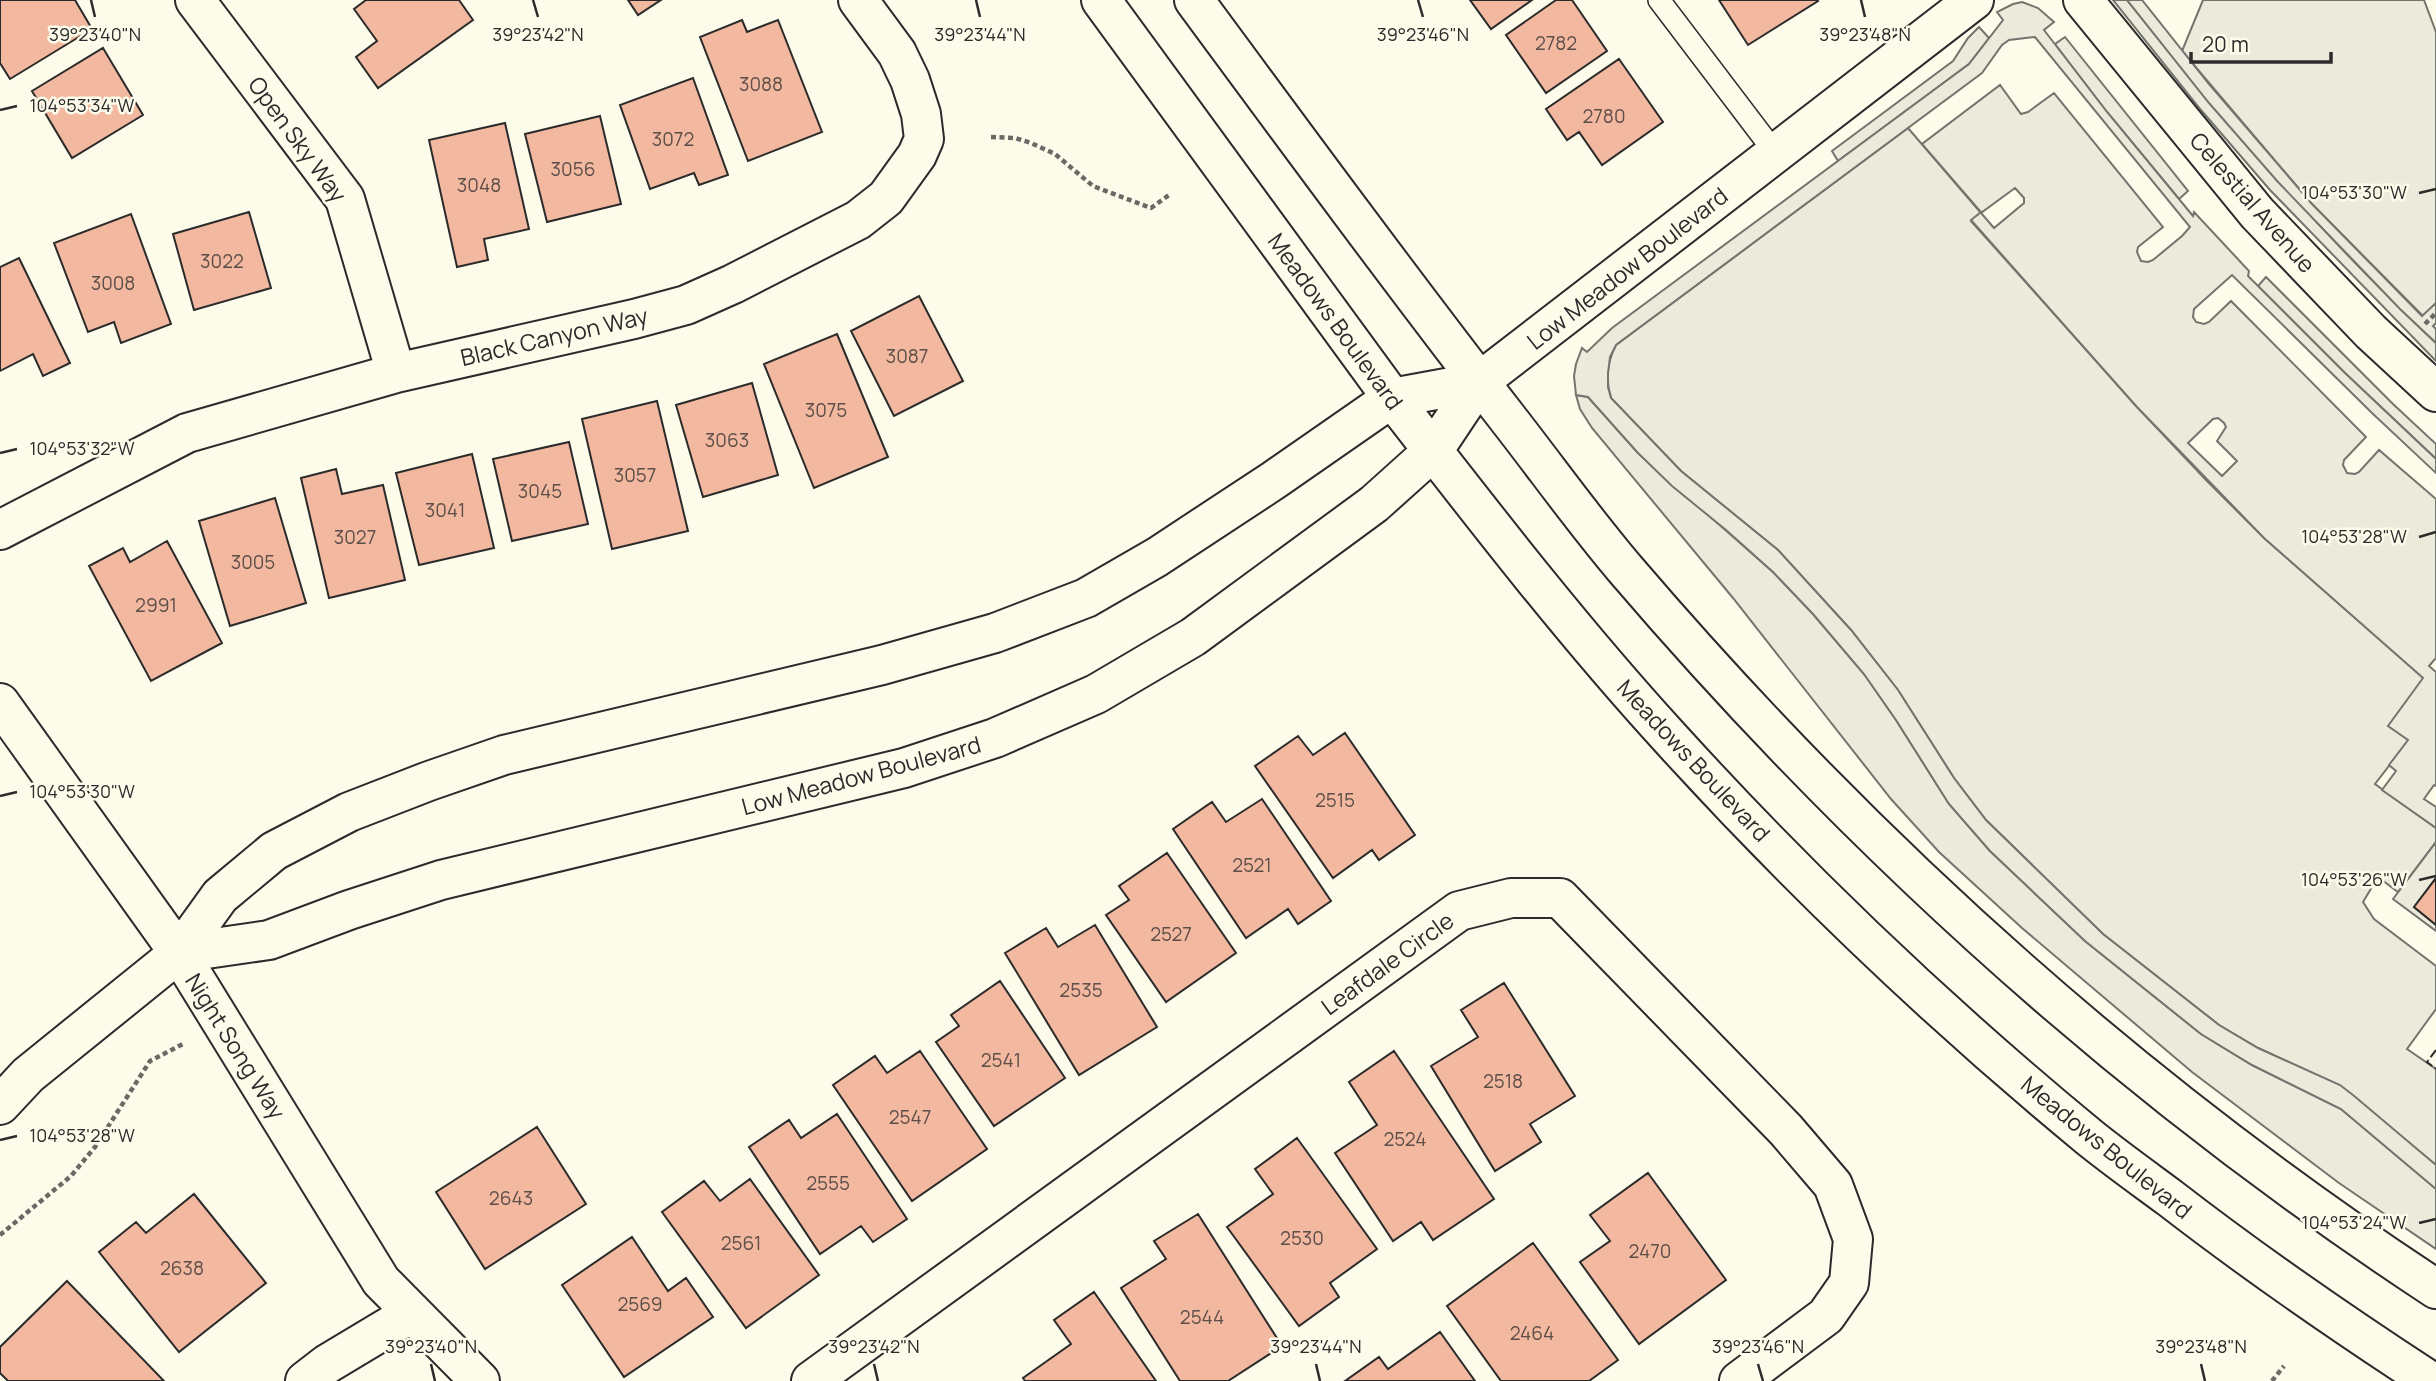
<svg xmlns="http://www.w3.org/2000/svg" width="2436" height="1381" font-family="Manrope,sans-serif">
	<style>
		.green { fill: #ecebdb; stroke: #74746e; stroke-width: 2 }
		.parking { fill: #eceadb; stroke: #74746e; stroke-width: 2; fill-rule: evenodd }
		.building { fill: #f2b8a0; stroke: #2b2b2b; stroke-width: 2 }
		.lines { fill: none; stroke-linecap: round; stroke-linejoin: round }
		.lane-casing { stroke: #2b2b2b; stroke-width: 24 }
		.street-casing { stroke: #2b2b2b; stroke-width: 42 }
		.secondary-casing { stroke: #2b2b2b; stroke-width: 42 }
		.path { stroke: #6a6964; stroke-width: 4.5; stroke-dasharray: 5 3.5; stroke-linecap: butt }
		.lane { stroke: #fdfbea; stroke-width: 21 }
		.street { stroke: #fdfbea; stroke-width: 38 }
		.secondary { stroke: #fdfbea; stroke-width: 38 }
		.fence { stroke: #2b2b2b; stroke-width: 2; stroke-dasharray: 9 3.5; stroke-linecap: butt }
		.ticks { fill: none; stroke: #2b2b2b; stroke-width: 2.5 }
		.labels { text-anchor: middle; dominant-baseline: central; stroke-width: 5; stroke-linejoin: round; paint-order: stroke }
		.number-label { font-size: 19px; fill: #5d4e48 }
		.street-label { font-size: 23px; fill: #2b2b2b; stroke: #fdfbea }
		.ticks-label { font-size: 18px; text-anchor: middle; fill: #2b2b2b; stroke: #fdfbea; stroke-width: 5; stroke-linejoin: round; paint-order: stroke }
	</style>
	<rect width="100%" height="100%" fill="#fdfbea"/>
	<path class="green" d="M2113,0H2127C2224,122 2323,236 2436,343V361L2270,190L2201,110Z
		M2203,0H2424L2436,32V303L2423,316L2312,204L2182,51Z
		M1979,27L1989,38L1969,64L1838,161L1832,151L1953,61L1968,38Z
		M2065,37L2188,191L2179,199L2107,112L2055,44Z
		M1908,128L1981,213L1971,221L2137,407L2207,481L2264,538L2424,678L2389,726L2409,740L2375,784L2436,828V842L2398,892L2378,877L2363,902L2374,919L2436,966V1009L2407,1049L2436,1069V1165L2340,1086L2258,1048L2219,1025L2103,934L1986,820L1954,778L1898,690L1851,630L1778,550L1681,471L1611,398C1605,379 1607,362 1616,345Z
		M2266,277L2393,404L2436,444V459L2345,373L2258,286Z
		M1576,395L1588,397L1638,453L1773,572L1813,614L1864,674L1896,720L1949,804L1990,851L2085,941L2201,1034L2252,1065L2341,1109L2436,1189V1249L2339,1183L2192,1072L2022,928L1939,852L1891,799L1733,598L1592,428L1580,409Z"/>
	<path class="parking" d="M2127,0H2142L2209,84L2312,204L2422,316L2436,303V323L2433,326L2436,329V343L2400,309L2278,182L2209,103Z
		M2022,2L2038,8L2054,22L2044,30L2107,112L2193,216L2194,212L2249,271L2248,276L2345,373L2436,459V473L2372,413L2232,275L2194,309L2193,317L2196,322L2204,324L2209,322L2231,301L2366,437L2344,460L2343,465L2347,473L2355,474L2359,472L2379,450L2436,499V658L2429,666L2436,672V786L2434,785L2424,799L2436,807V828L2382,790L2396,771L2389,765L2408,740L2388,726L2423,678L2264,538L2137,407L1971,220L1981,212L1922,144L2000,85L2021,114L2028,112L2054,93L2163,227L2138,247L2137,252L2141,261L2148,262L2153,260L2182,236L2190,227L2035,37L2009,40L2002,45L1982,73L1616,345L1610,357L1608,373V387L1611,398L1681,471L1778,550L1851,630L1898,690L1954,778L1986,820L2103,934L2219,1025L2258,1048L2340,1085L2353,1095L2436,1165V1189L2341,1109L2252,1065L2201,1034L2085,941L1990,851L1949,804L1896,720L1864,674L1813,614L1773,572L1726,530L1672,486L1638,453L1588,397L1576,395L1574,376L1576,364L1582,348L1587,352L1612,328L1969,64L2003,20L1997,12L2013,4ZM2015,188L2024,198V203L1994,228L1981,213ZM2218,418L2224,423L2226,427L2217,441L2237,461L2222,476L2188,443L2213,419Z
		M2436,842V878L2414,907L2436,925V931L2393,899Z"/>
	<path class="building" d="M0,0H75L92,29L10,79L0,63Z
		M366,0H459L473,20L378,88L356,57L377,41L354,9Z
		M628,0H661L638,15Z
		M1470,0H1532L1491,29Z
		M1556,0H1572L1607,51L1546,93L1506,35Z
		M1719,0H1817L1818,1L1748,45Z
		M742,20L747,32L778,20L822,132L748,161L700,37Z
		M103,48L143,115L72,158L32,91Z
		M1619,59L1663,122L1602,165L1579,132L1567,140L1546,109Z
		M693,78L728,175L699,185L694,173L650,189L620,105Z
		M600,116L621,204L547,222L525,134Z
		M505,123L529,229L484,239L488,260L457,267L429,140Z
		M249,212L271,288L194,310L173,234Z
		M131,214L171,324L121,343L114,322L88,332L54,243Z
		M19,258L70,363L43,376L33,354L0,371V267Z
		M919,296L963,381L894,416L851,331Z
		M837,334L888,457L814,488L764,364Z
		M752,383L778,475L703,497L676,405Z
		M657,401L688,531L612,549L582,419Z
		M569,442L588,524L512,541L493,459Z
		M472,454L494,548L419,565L396,473Z
		M336,469L342,494L383,485L405,580L329,598L301,478Z
		M275,498L306,603L230,626L199,521Z
		M167,541L222,643L151,681L89,566L123,548L130,562Z
		M1345,733L1415,835L1379,860L1372,850L1333,878L1255,766L1298,736L1313,755Z
		M1262,799L1331,901L1298,924L1288,909L1246,938L1173,829L1212,802L1226,822Z
		M1167,853L1236,953L1166,1002L1106,915L1129,900L1119,886Z
		M2436,878V925L2414,907Z
		M1095,925L1157,1027L1079,1075L1005,953L1046,928L1058,947Z
		M1000,981L1065,1078L994,1126L936,1042L959,1026L951,1015Z
		M1504,983L1575,1096L1530,1124L1541,1142L1495,1171L1431,1066L1478,1037L1461,1010Z
		M920,1051L987,1149L912,1201L833,1085L875,1056L887,1073Z
		M1394,1051L1494,1199L1433,1240L1421,1222L1393,1241L1335,1153L1377,1125L1349,1082Z
		M837,1114L907,1219L873,1242L861,1226L820,1254L749,1147L789,1120L801,1138Z
		M537,1127L586,1204L485,1269L436,1192Z
		M1297,1138L1377,1249L1330,1283L1339,1297L1299,1326L1227,1227L1273,1194L1255,1169Z
		M1648,1173L1726,1280L1639,1344L1580,1262L1610,1241L1590,1215Z
		M750,1179L819,1275L746,1328L662,1212L704,1181L720,1201Z
		M194,1194L266,1283L179,1352L99,1252L136,1222L146,1233Z
		M1198,1214L1282,1346L1228,1381H1180L1121,1288L1166,1259L1154,1241Z
		M632,1237L668,1291L686,1278L713,1317L624,1377L562,1285Z
		M1533,1243L1618,1360L1589,1381H1501L1447,1306Z
		M67,1281L164,1381H8L0,1373V1347Z
		M1094,1292L1156,1381H1025L1023,1378L1071,1344L1054,1320Z
		M1440,1332L1475,1381H1345L1379,1357L1388,1369Z"/>
	<g class="lines">
		<defs>
			<path id="lane" d="M1659,0L1776,154"/>
			<path id="street" d="M195,0L345,199L396,373
				M2083,0L2257,213L2371,332L2436,392
				M1479,382L1974,0
				M0,530L187,433L396,373L634,319L686,305L733,284L858,220L886,198L917,155L924,139L921,114L910,80L897,53L858,0
				M0,703L179,953L381,1281L480,1381
				M305,1381L327,1364L412,1313
				M811,1381L1459,911L1511,898H1560L1786,1130L1833,1185L1853,1239L1849,1283L1826,1316L1739,1381"/>
			<path id="secondary" d="M1101,0L1392,398C1482,514 1572,631 1671,739C1800,881 1941,1015 2089,1137C2115,1158 2143,1178 2170,1198C2254,1263 2341,1323 2430,1381
				M1194,0C1298,141 1402,282 1509,420C1548,470 1585,522 1626,570C1862,846 2133,1090 2436,1289
				M179,953L269,940L349,910L441,880L904,768L995,738L1096,694L1193,637L1374,504L1433,451L1479,382
				M0,1105L28,1075L179,953L220,896L274,851L349,812L429,781L504,755L882,665L995,633L1086,598L1157,557L1274,480L1392,398L1479,382"/>
		</defs>
		<use href="#lane" class="lane-casing"/>
		<use href="#street" class="street-casing"/>
		<use href="#secondary" class="secondary-casing"/>
		<path class="path" d="M991,137L1015,138L1031,143L1055,154L1093,186L1151,208L1169,195
			M2425,324L2436,313
			M0,1235L71,1176L95,1147L150,1061L185,1043
			M2272,1381L2284,1366"/>
		<use href="#lane" class="lane"/>
		<use href="#street" class="street"/>
		<use href="#secondary" class="secondary"/>
		<path class="fence" d="M2436,1050L2427,1062L2436,1069"/>
	</g>
	<path class="ticks" d="M91,0L95,17M533,0L538,17M976,0L980,17M1418,0L1423,17M1861,0L1865,17M0,110L17,106M2419,193L2436,189M0,453L17,449M2419,537L2436,532M0,796L17,792M2419,880L2436,876M0,1140L17,1136M2419,1223L2436,1219M431,1364L435,1381M874,1364L878,1381M1316,1364L1320,1381M1758,1364L1763,1381M2201,1364L2205,1381"/>
	<g class="labels">
		<g class="number-label">
			<text x="1556" y="43">2782</text>
			<text x="761" y="84">3088</text>
			<text x="1604" y="116">2780</text>
			<text x="673" y="139">3072</text>
			<text x="573" y="169">3056</text>
			<text x="479" y="185">3048</text>
			<text x="222" y="261">3022</text>
			<text x="113" y="283">3008</text>
			<text x="907" y="356">3087</text>
			<text x="826" y="410">3075</text>
			<text x="727" y="440">3063</text>
			<text x="635" y="475">3057</text>
			<text x="540" y="491">3045</text>
			<text x="445" y="510">3041</text>
			<text x="355" y="537">3027</text>
			<text x="253" y="562">3005</text>
			<text x="156" y="605">2991</text>
			<text x="1335" y="800">2515</text>
			<text x="1252" y="865">2521</text>
			<text x="1171" y="934">2527</text>
			<text x="1081" y="990">2535</text>
			<text x="1001" y="1060">2541</text>
			<text x="1503" y="1081">2518</text>
			<text x="910" y="1117">2547</text>
			<text x="1405" y="1139">2524</text>
			<text x="828" y="1183">2555</text>
			<text x="511" y="1198">2643</text>
			<text x="1302" y="1238">2530</text>
			<text x="741" y="1243">2561</text>
			<text x="1650" y="1251">2470</text>
			<text x="182" y="1268">2638</text>
			<text x="640" y="1304">2569</text>
			<text x="1202" y="1317">2544</text>
			<text x="1532" y="1333">2464</text>
		</g>
		<g class="street-label">
			<text transform="translate(298 139) rotate(54)">Open Sky Way</text>
			<text transform="translate(2253 202) rotate(49)">Celestial Avenue</text>
			<text transform="translate(1627 268) rotate(-38)">Low Meadow Boulevard</text>
			<text transform="translate(1336 321) rotate(54)">Meadows Boulevard</text>
			<text transform="translate(554 336) rotate(-13)">Black Canyon Way</text>
			<text transform="translate(1694 760) rotate(47)">Meadows Boulevard</text>
			<text transform="translate(861 775) rotate(-15)">Low Meadow Boulevard</text>
			<text transform="translate(1387 963) rotate(-36)">Leafdale Circle</text>
			<text transform="translate(236 1046) rotate(58)">Night Song Way</text>
			<text transform="translate(2107 1147) rotate(39)">Meadows Boulevard</text>
		</g>
	</g>
	<g class="ticks-label">
		<text x="95" y="41">39°23'40"N</text>
		<text x="538" y="41">39°23'42"N</text>
		<text x="1423" y="41">39°23'46"N</text>
		<text x="1865" y="41">39°23'48"N</text>
		<text x="980" y="41">39°23'44"N</text>
		<text x="82" y="112">104°53'34"W</text>
		<text x="2354" y="199">104°53'30"W</text>
		<text x="82" y="455">104°53'32"W</text>
		<text x="2354" y="543">104°53'28"W</text>
		<text x="82" y="798">104°53'30"W</text>
		<text x="2354" y="886">104°53'26"W</text>
		<text x="82" y="1142">104°53'28"W</text>
		<text x="2354" y="1229">104°53'24"W</text>
		<text x="431" y="1353">39°23'40"N</text>
		<text x="874" y="1353">39°23'42"N</text>
		<text x="1316" y="1353">39°23'44"N</text>
		<text x="1758" y="1353">39°23'46"N</text>
		<text x="2201" y="1353">39°23'48"N</text>
	</g>
	<path d="M2191 52v10h140v-10" fill="none" stroke="#2b2b2b" stroke-width="3.5"/>
	<text x="2202" y="52" font-size="21" fill="#2b2b2b" stroke="#fdfbea" stroke-width="5" paint-order="stroke">20 m</text>
</svg>
